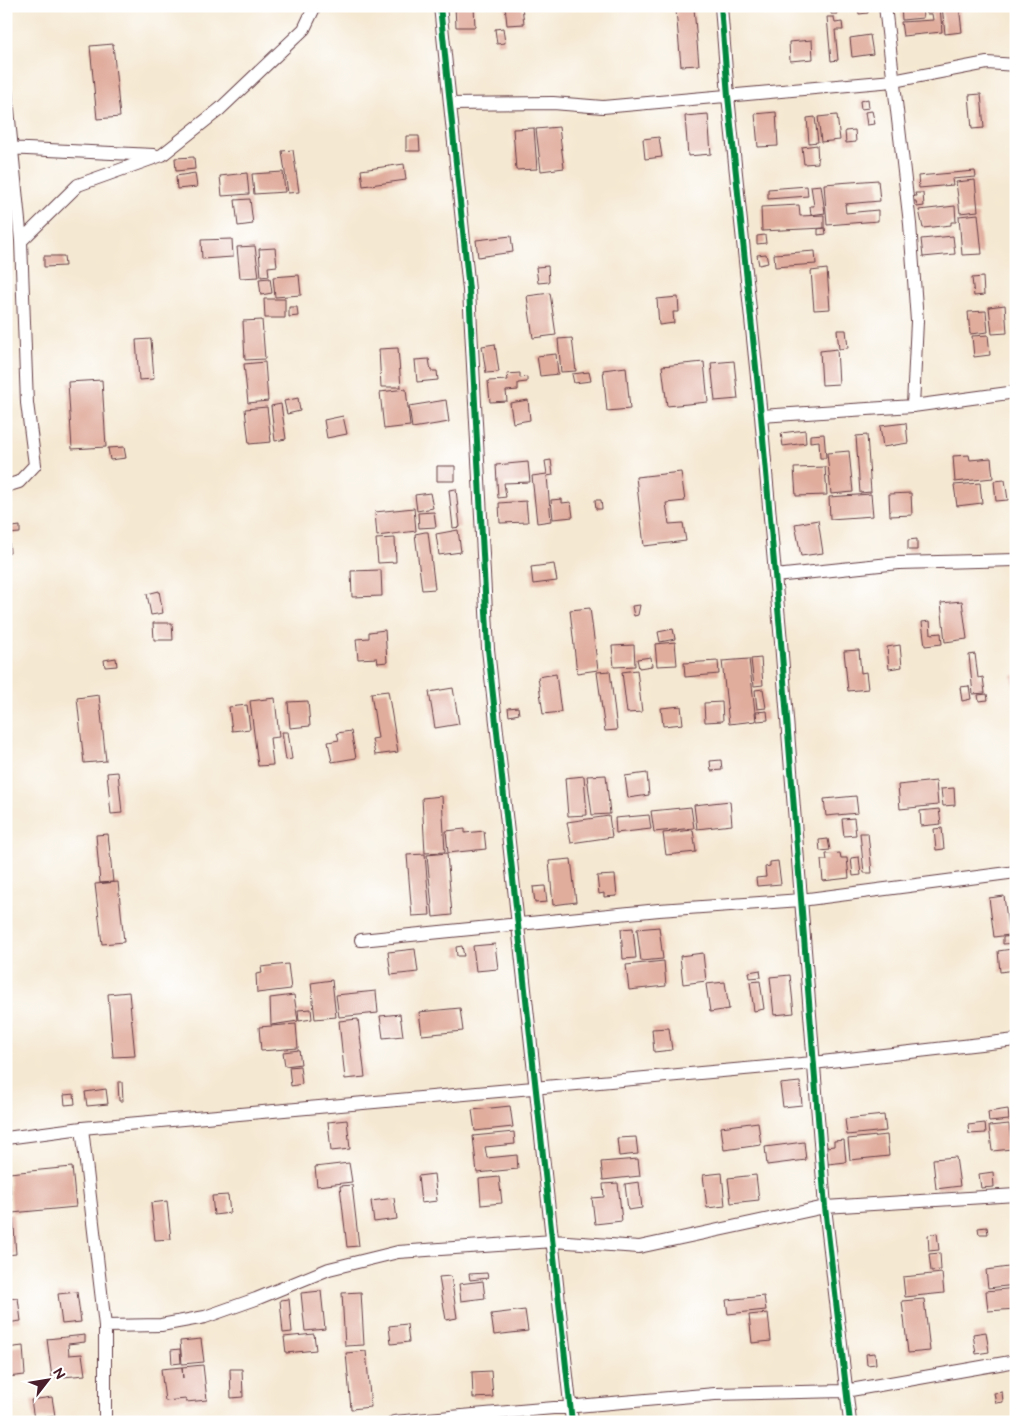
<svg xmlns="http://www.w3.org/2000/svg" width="1022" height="1428" font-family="'Balsamiq Sans',sans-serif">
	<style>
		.building { fill: #e0ac9c }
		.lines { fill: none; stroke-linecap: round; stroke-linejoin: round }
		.minor-casing { stroke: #643d44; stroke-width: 14 }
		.minor { stroke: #fff; stroke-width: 12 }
		.cycleway-casing { stroke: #fff; stroke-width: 9 }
		.cycleway { stroke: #00873e; stroke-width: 6 }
	</style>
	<rect width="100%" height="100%" fill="#fff"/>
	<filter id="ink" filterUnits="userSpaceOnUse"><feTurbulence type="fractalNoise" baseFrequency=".02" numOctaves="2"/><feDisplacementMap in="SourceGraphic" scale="10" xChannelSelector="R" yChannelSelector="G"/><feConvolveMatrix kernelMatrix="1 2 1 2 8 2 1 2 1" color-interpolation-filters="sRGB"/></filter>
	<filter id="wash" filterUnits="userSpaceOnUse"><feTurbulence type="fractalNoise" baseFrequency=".0096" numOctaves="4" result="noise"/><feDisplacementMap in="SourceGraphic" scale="20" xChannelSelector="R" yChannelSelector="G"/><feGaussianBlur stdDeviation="1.12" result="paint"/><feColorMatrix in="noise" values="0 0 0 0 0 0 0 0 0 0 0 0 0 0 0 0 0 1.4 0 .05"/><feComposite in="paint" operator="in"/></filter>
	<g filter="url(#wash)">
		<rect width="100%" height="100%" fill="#f5e8d2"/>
		<g id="blocks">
			<path class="building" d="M455,6H474L475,27H456Z
				M505,6H522L524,24L507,25Z
				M831,6H850V8L837,9V14H831Z
				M858,6H867L868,13L859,14Z
				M901,6H922L923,18L902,20Z
				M926,6H940L942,32L903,36L901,22L933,20L932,14H927Z
				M942,6H959L962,32L945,34Z
				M694,8L699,65L681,66L676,10Z
				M827,17H834L835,23L842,22L843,30H835L838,60L831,61Z
				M503,28L505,43L497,44L495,29Z
				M870,35L873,54L852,57L850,38Z
				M812,40L813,59L790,61L789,42Z
				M113,44L120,117L97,119L90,46Z
				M981,94L984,128L972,129L969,95Z
				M868,99L869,108L861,109L860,101Z
				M872,111L875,124L867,125L865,112Z
				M776,112L778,146L758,147L755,114Z
				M708,114L711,154L688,156L685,116Z
				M837,115L840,140L821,142L818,117Z
				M815,117L818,142L809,143L807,118Z
				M559,127L564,168L541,171L536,129Z
				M534,128L537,169L516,170L513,129Z
				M855,130L856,142L846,143L845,131Z
				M406,136H419L420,151H406Z
				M659,137L662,157L645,159L643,139Z
				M817,145L818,163L804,164L802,147Z
				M293,150L299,192L288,193L282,151Z
				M194,157L195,169L176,171L175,158Z
				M404,164L406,180L363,186L361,170Z
				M975,171L976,177L952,179L953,185L919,188L918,176Z
				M283,172L285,192L254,194L252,174Z
				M195,173L197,187L177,189L176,176Z
				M247,173L249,194L222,196L220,176Z
				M878,180L880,201L845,204L846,213L878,210V221L827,225L824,184Z
				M975,180L978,211L960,213L956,182Z
				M821,185L825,213L811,215L810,206H814L811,186Z
				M807,186L808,196L768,199V189Z
				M915,193H923L924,206L917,207L916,201H913L912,196H916Z
				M250,199L253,224L238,226L235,200Z
				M799,205L800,216L824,215V228L762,231L761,207Z
				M955,206L956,222H951V225L923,228L919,210Z
				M978,214L982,254L962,255L959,216Z
				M825,228L826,234L818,235V229Z
				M765,235L766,243L757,244V236Z
				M511,236L513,252L478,257L476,240Z
				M953,236L955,254L923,257L921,239Z
				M232,239L233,257L202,259L201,240Z
				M255,246L259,277L240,278L237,247Z
				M275,248L277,266L268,267L269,276L261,277L259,249Z
				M815,251L816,264L775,267L774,254Z
				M766,254L768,263L759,265L757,255Z
				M44,256H64L65,266L44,267Z
				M548,266L549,282L538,283L536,267Z
				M827,269L830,309L814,310L811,271Z
				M299,275L301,295L275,297L273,277Z
				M983,277L984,295L974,296L972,278Z
				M270,278L272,293L261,295L259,279Z
				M550,293L556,335L533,338L527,296Z
				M678,297L679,312H673L674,323L659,325L657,299Z
				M264,299H285V318H265Z
				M1005,305L1007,333L992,334L989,307Z
				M289,307H297L298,316L289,317Z
				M986,311L988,332L970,334L968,312Z
				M262,320L265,359L245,360L243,321Z
				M837,330H846L848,348L839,349Z
				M988,335L990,355L974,357L972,336Z
				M572,338L576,371L561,372L558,339Z
				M151,339L154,379L139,380L136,340Z
				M495,344L499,372L486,373L482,346Z
				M398,348L401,387H381L379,349Z
				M837,349L839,384L822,385L820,351Z
				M556,354L558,374L540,376L537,356Z
				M429,359L431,371H437L438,380L417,382L415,360Z
				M734,361L738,399L715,401L711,363Z
				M265,362L268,401L248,403L244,364Z
				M704,362L708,402L667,406L662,366Z
				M626,367L630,409L607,411L603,370Z
				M589,372L591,381L574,383L572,374Z
				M520,373V378L527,377V382L518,383V390L506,391L507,401L490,402L488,381L508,380L507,374Z
				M102,380L106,447L72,449L68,382Z
				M406,389L410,426L384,429L380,392Z
				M298,398L300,411L287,414L284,401Z
				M446,400L449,422L412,428L409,406Z
				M528,400L530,420L513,423L510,403Z
				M281,404L286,439L275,441L271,406Z
				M267,407L271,442L249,444L245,409Z
				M343,416L347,434L327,438L324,420Z
				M906,423L908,443L883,447L880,426Z
				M805,430L806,443L783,446L781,433Z
				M824,434L826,458H820L819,441L810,442V435Z
				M867,435L871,492L860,493L856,436Z
				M124,447L126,458L110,460L108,448Z
				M849,451L853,492L831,494L827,453Z
				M969,455L970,460L991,458L993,478L955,482L953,456Z
				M551,460L553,475L547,476L551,521L537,523L532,476L547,474L545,461Z
				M528,462L530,482L504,483L506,497L498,498L496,465Z
				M437,466H455V481H437Z
				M825,467L827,495L796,496L794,468Z
				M681,472L685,501L666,503L669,524L683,523L686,541L644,546L636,477Z
				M1005,480L1008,500L996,501L994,481Z
				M980,483L982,503L957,506L954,485Z
				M456,489L460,527L453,528L449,490Z
				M430,493L433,508L417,511L415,495Z
				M911,493L912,515L890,516L889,494Z
				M871,494L873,516L830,519L829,497Z
				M562,499V503L571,502L573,517L553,519L551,500Z
				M595,500H601L602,509H596Z
				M526,501L528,522L500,523L499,503Z
				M414,508L416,531L377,536L375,512Z
				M434,512L436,527L419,528L418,513Z
				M818,520L823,553L801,556L795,524Z
				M20,526V533L6,534V528Z
				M458,530L461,552L439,555L436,534Z
				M425,532H428L435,589L422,590L415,534Z
				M6,538H9L10,553L6,554Z
				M395,538L396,562L378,563L376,539Z
				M917,539V550H908V540Z
				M554,564L557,581L533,584L531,567Z
				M381,570L382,596L352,597L351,571Z
				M159,591L163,613L151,615L147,594Z
				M962,601L967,639L945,642L941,603Z
				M640,605L638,615L634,616L632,606Z
				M590,608L598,670L577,673L570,610Z
				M930,621L931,634L941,633L942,644L925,646L922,622Z
				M153,623H172L173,640H154Z
				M673,629L675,639L660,642L658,632Z
				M385,630L387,662L378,663L377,658L358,659L356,639L369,638V632Z
				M675,642L677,665L657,666L655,644Z
				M634,645L635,666L614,667L612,646Z
				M900,645L902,667L889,669L887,647Z
				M859,650L861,673L866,672L868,689L848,691L844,651Z
				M975,654L978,678L983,677L985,693L973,694L969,655Z
				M651,657L652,666L639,668L637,659Z
				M116,658L117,666L105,667L104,660Z
				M761,658L763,685L754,686L751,659Z
				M749,659L756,721L729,724L722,661Z
				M718,661L719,674L685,677L684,663Z
				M637,670L642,712L627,713L622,672Z
				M610,671L617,730L605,731L597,672Z
				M556,674L561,712L543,714L538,677Z
				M1012,675H1016V695H1015Z
				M969,686L971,699L962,701L960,687Z
				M453,688L459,724L435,728L429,692Z
				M763,689L766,708L757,709L755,690Z
				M388,691L398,752L375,755L372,739L378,738L371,693Z
				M987,694L988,700L979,701L978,695Z
				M99,695L106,761L84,763L77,698Z
				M275,698L279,737L270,738L273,765L258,766L250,701Z
				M308,701L310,726L290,728L288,702Z
				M722,702L723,721L705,722L704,703Z
				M247,705L250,729L232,731L229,707Z
				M681,706L683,724L663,726L661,708Z
				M518,707L519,714L509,716L508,708Z
				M767,711L768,720L757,721L756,712Z
				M351,731L356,758L332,762L328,742L339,740L337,733Z
				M282,732H288L292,759L286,760Z
				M721,760L722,770L711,771L710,761Z
				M118,772L122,813L111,814L107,773Z
				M647,773L649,795L628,798L625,776Z
				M606,775L610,814L592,815L587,776Z
				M584,776L587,815L568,816L565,778Z
				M936,781L938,805L900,809L898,785Z
				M954,788L955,805L943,806L941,789Z
				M442,796L445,852L425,853L422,798Z
				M856,796L858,813L826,816L824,799Z
				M730,801L732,825L697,829L694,805Z
				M691,807L694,828L654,832L651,811Z
				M939,809L941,824L921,826L920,811Z
				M649,815L651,829L616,833L615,818Z
				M609,816L612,837L571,843L567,822Z
				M854,818L856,835L844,836L842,819Z
				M942,828L944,849L936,850L934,829Z
				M465,829V833L484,831L486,849L448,853L446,831Z
				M693,830L696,852L666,855L663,833Z
				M860,833H868L872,873H864Z
				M108,834L113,882L100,883L96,835Z
				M828,839L830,850L820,851L819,840Z
				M447,853L452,915L433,917L427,855Z
				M840,853L841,858H847L849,878L823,881L821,860H827L826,854Z
				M425,854L430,915L412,916L407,855Z
				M859,857L861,875L853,876L851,858Z
				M571,859L576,902L553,905L549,861Z
				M778,861L781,884L757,886L756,878L766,877L765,867L770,866V862Z
				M615,875L617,896L604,897V893L599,894L597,876Z
				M118,882L124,942L102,944L95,884Z
				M545,886L547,902L535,903L533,887Z
				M1004,896L1009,935L994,937L989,898Z
				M659,927L663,959L641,961L637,929Z
				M633,928L636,958L623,959L621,929Z
				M1016,936V943L1003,944V937Z
				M495,944L498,969L476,971L473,946Z
				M462,946L464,956H457L456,947Z
				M415,949L418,972L391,975L388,952Z
				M1012,949L1014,970L1000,972L998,951Z
				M703,953L706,981L683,984L680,956Z
				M664,961L666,986L629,990L626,965Z
				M288,964L291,989L257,993L256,974L262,973L261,967Z
				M760,970L761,977L750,978L749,972Z
				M790,975L794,1013L774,1015L770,977Z
				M332,980L336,1017L315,1019L311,983Z
				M760,981L764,1009L754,1011L750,982Z
				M725,982L729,1009L710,1012L706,984Z
				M376,991L378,1013L339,1017L336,995Z
				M129,992L135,1056L113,1057L108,994Z
				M294,995L298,1021L271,1025L270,998Z
				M460,1008L463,1031L422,1035L419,1012Z
				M311,1009L312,1019L299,1021L298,1010Z
				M400,1014L403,1036L383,1038L380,1016Z
				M358,1019L365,1077L345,1079L339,1021Z
				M296,1024L298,1048L261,1051L259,1027Z
				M669,1028L672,1050L654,1052L652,1029Z
				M299,1050L301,1064L285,1066L283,1052Z
				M300,1066L302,1084L291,1086L289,1067Z
				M118,1082H122L123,1101H119Z
				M800,1082L802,1105L783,1107L780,1084Z
				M106,1089L108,1104L87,1106L85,1092Z
				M74,1094L75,1104L65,1105L64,1095Z
				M510,1106L513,1127L475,1131L472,1110Z
				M1008,1109L1009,1120L989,1122L988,1112Z
				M884,1115L886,1131L847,1135L845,1119Z
				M347,1120L350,1149L331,1151L328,1122Z
				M758,1122L761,1145L724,1150L721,1127Z
				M985,1123L986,1133L969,1134L968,1125Z
				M1009,1124L1012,1149L992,1151L989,1126Z
				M514,1132L515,1144L485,1147L487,1158L517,1155L518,1169L477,1173L473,1136Z
				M887,1135L889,1156L850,1160L848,1139Z
				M636,1137L638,1154L619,1156L617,1138Z
				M844,1140L846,1162L828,1164L826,1147L834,1146V1141Z
				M804,1142L806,1160L767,1165L765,1147Z
				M956,1157L960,1186L936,1189L933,1159Z
				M638,1159L640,1176L603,1180L601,1162Z
				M349,1163L352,1182L317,1186L315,1167Z
				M72,1167L76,1207L12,1213L9,1173Z
				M993,1172L994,1187L981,1188L979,1174Z
				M722,1173L725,1206L707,1208L703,1175Z
				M434,1174L437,1201L421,1203L418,1176Z
				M756,1175L759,1200L731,1203L728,1178Z
				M499,1177L502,1203L481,1205L479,1179Z
				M639,1182L642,1208L628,1210L625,1184Z
				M618,1183L622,1221L595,1224L592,1198L604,1197L603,1184Z
				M352,1185L359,1246L347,1247L340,1186Z
				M228,1195L230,1213L214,1215L212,1196Z
				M394,1198L397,1219L374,1222L371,1201Z
				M167,1201L171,1239L155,1240L151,1203Z
				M13,1214L16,1254L6,1255V1215Z
				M987,1227L988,1234H979L978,1228Z
				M937,1233L939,1250L929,1251L928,1235Z
				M940,1253L941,1270L931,1271L929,1254Z
				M1016,1266V1285L988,1288L986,1270Z
				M487,1273L488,1278L470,1280L469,1274Z
				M942,1273L944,1293L905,1297L903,1277Z
				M451,1276L457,1318L446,1320L439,1277Z
				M483,1281L485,1298L461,1301L459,1284Z
				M1016,1288V1309L988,1311L986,1291Z
				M321,1291L325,1329L305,1331L301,1293Z
				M77,1292L81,1322L62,1324L58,1294Z
				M361,1292L364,1345L345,1346L342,1293Z
				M764,1296L766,1310L728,1314L726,1300Z
				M18,1298L21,1321L6,1323V1299Z
				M289,1299L292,1332L283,1333L280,1300Z
				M924,1299L930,1351L908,1353L902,1301Z
				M525,1310L528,1331L494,1335L491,1314Z
				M768,1313L771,1341L752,1343L749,1315Z
				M407,1324L409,1342L391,1344L389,1326Z
				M986,1332L989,1352L976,1354L973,1334Z
				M314,1334L316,1350L286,1353L284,1337Z
				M85,1335V1342L68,1344L69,1355L82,1354L85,1375L52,1378L47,1339Z
				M201,1339L204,1362L182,1364L180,1341Z
				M23,1346L25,1375L7,1377L6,1348Z
				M180,1349L181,1363L172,1364L171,1350Z
				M366,1351L371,1407L351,1409L346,1353Z
				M875,1353L876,1364L867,1365L866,1354Z
				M203,1365L207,1400L186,1402V1399L165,1401L161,1369L182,1367L183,1379L182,1367Z
				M230,1369H242L243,1397L231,1398Z
				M491,1371L493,1397L473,1398L472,1372Z
				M1002,1392L1003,1402L996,1403L994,1393Z
				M52,1397L55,1416L34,1419L31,1400Z"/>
		</g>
	</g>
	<g filter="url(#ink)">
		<use href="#blocks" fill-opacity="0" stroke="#643d44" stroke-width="1"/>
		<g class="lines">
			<defs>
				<path id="minor" d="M440,6L469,290L488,649L572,1422
					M721,6L728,96L761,416L781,642L825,1207L850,1422
					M6,89L21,241
					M450,104L553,103L603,107L893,81L987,63L1016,65
					M6,148L154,155
					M913,406L1016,392
					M761,416L913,406L917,321L910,224L885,6
					M6,486L19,482L35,465L27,403L21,241L78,185L162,155L220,109L304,29L315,6
					M775,576L899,563L1016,560
					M361,940L659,910L801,900L1016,872
					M82,1128L105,1326V1422
					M6,1138L82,1128L813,1063L1016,1040
					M105,1326L161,1325L205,1317L256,1299L329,1269L398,1252L553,1241L639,1247L825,1207L1016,1195
					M394,1422L715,1394L845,1391L1016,1361"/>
			</defs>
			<use href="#minor" class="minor-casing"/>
			<use href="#minor" class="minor"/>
			<defs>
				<path id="cycleway" d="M440,6L469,290L488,649L572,1422
					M721,6L728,96L761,416L781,642L825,1207L850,1422"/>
			</defs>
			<use href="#cycleway" class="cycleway-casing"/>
			<use href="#cycleway" class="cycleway"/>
		</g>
	</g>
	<rect width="1022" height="1428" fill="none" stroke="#fff" stroke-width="25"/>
	<g transform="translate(48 1380) rotate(59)" stroke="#ffffff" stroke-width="4" paint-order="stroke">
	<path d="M0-4L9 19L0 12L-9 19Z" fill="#4a1f2b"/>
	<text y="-8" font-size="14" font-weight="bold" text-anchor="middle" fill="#4a1f2b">N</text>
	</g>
</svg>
